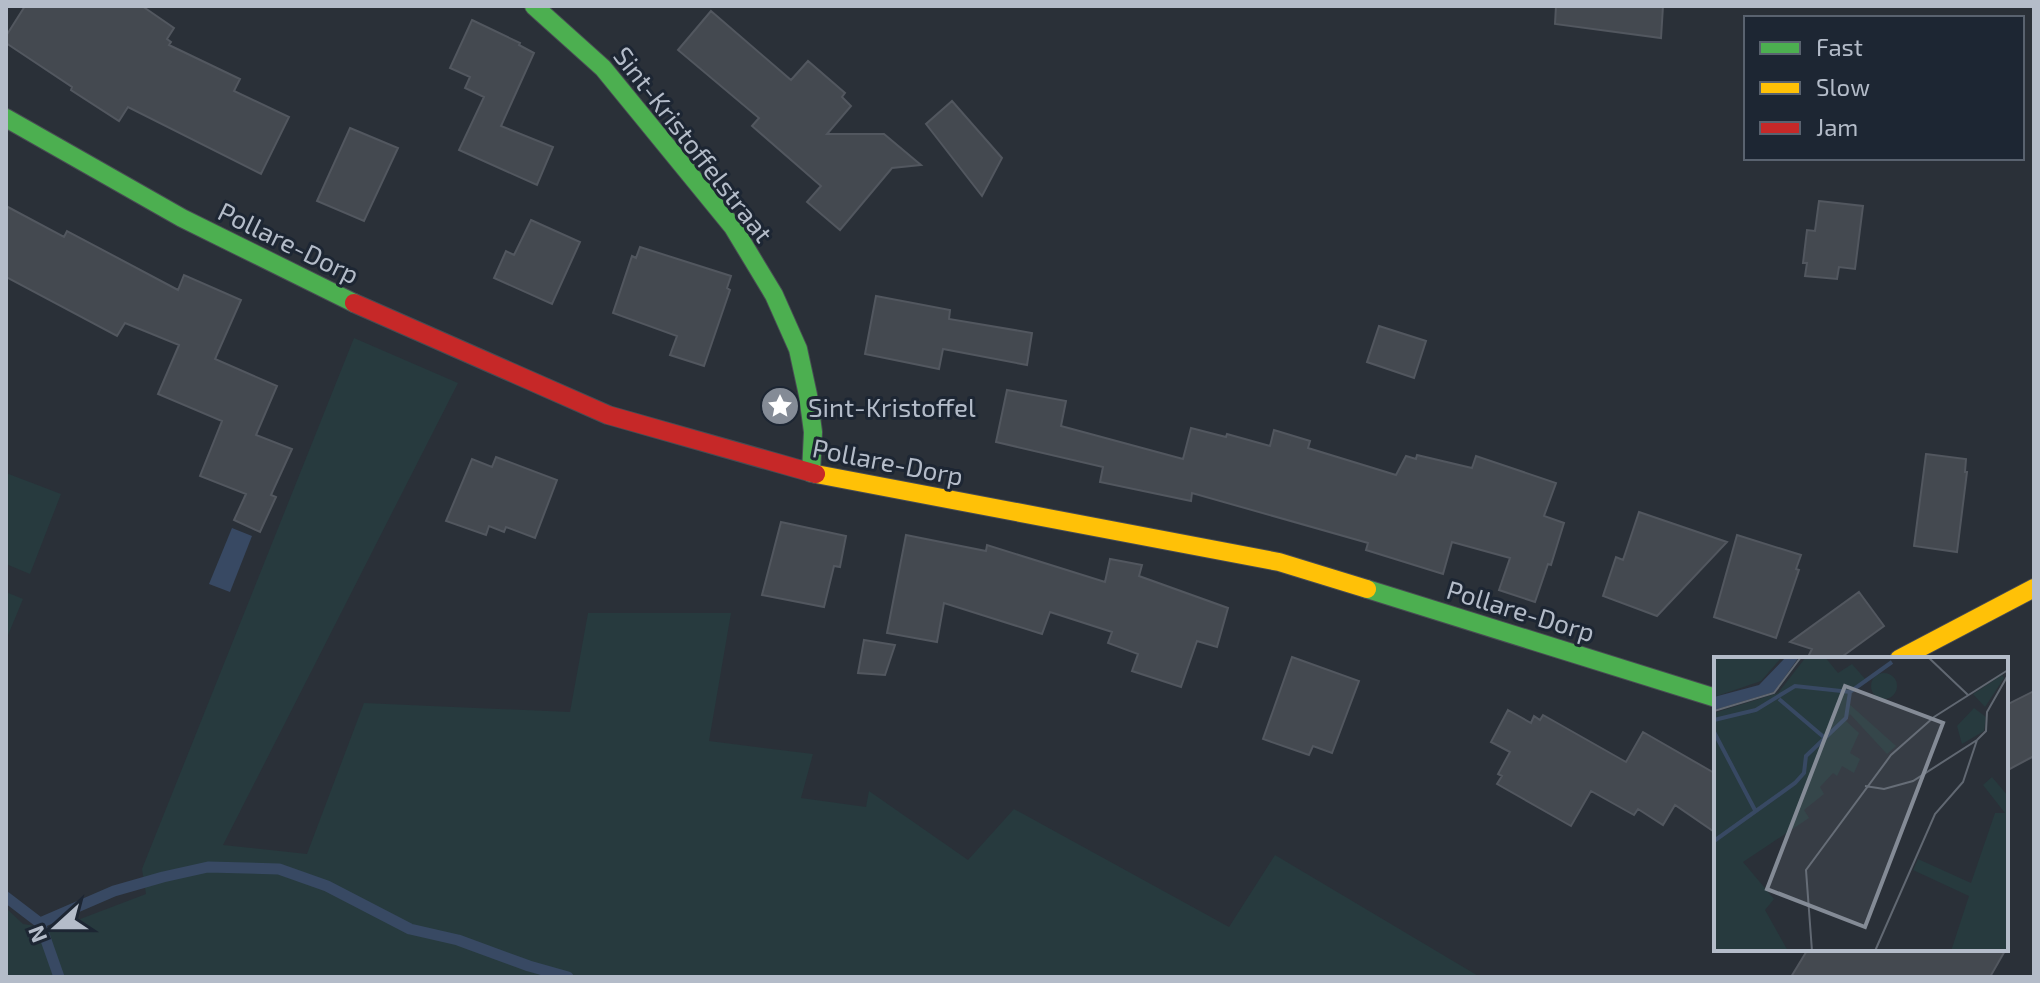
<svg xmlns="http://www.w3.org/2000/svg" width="2040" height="983" font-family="'Exo 2',sans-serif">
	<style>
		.green { fill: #273a3e }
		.water { fill: #384963 }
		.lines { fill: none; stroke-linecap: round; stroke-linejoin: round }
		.stream { stroke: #384963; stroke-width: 11 }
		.building { fill: #444950; stroke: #52575f; stroke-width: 2 }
		.fast-casing { stroke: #484c53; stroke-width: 20 }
		.slow-casing { stroke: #484c53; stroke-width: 20 }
		.jam-casing { stroke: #484c53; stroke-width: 20 }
		.fast { stroke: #4caf50; stroke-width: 18 }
		.slow { stroke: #ffc107; stroke-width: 18 }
		.jam { stroke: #c62828; stroke-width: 18 }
		.labels { text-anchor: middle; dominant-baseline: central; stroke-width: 6; stroke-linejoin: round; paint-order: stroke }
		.street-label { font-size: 26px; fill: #b4bcc9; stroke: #1d2633 }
		.poi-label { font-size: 26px; fill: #b4bcc9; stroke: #1d2633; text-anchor: start }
		.inset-river { fill: none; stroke: #384963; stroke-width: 4 }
		.inset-road { fill: none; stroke: #616872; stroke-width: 2 }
		.view { fill: #848b96; fill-opacity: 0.15; stroke: #848b96; stroke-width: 4 }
		.inset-edge { fill: none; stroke: #b4bcc9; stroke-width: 4 }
	</style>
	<rect width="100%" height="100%" fill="#2a3038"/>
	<path class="green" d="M354,338L458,383L223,845L307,854L364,703L570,712L588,613H731L709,741L813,754L801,798L866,807L869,791L968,860L1014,809L1229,927L1275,855L1480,977H6V908L23,924L54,929L146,894L142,869Z
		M6,473L61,494L30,574L6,564Z
		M6,592L23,599L6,640Z"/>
	<path class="water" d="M232,528L252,536L230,592L209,584Z"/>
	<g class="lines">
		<path class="stream" d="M6,897L40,923L59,977
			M40,923L114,891L163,877L208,867L279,869L327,886L410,929L458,940L529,966L568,977"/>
	</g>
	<path class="building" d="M25,6H142L174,28L167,39L171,42L169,45L240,79L234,91L289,117L261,174L128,107L119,121L71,90L72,87L6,43V36Z
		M1556,6H1663L1661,38L1555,24Z
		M711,11L791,80L808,61L845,93L842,97L851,106L827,134H884L921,165L892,168L840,230L807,202L821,186L752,126L759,118L678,50Z
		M472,20L520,43L519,45L534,53L501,126L553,147L537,185L459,150L484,97L465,88L470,77L450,68Z
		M952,101L1002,158L982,196L926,124Z
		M350,128L398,148L364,221L317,201Z
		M1819,201L1863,206L1855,269L1839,267L1837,279L1805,276L1807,263H1803L1807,230L1815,231Z
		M6,206L64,237L67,231L178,290L184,275L241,300L215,359L277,386L256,435L292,449L271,495L276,497L260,532L234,520L246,494L200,476L222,421L158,394L179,345L125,323L117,336L6,277Z
		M531,220L580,242L552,304L494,278L506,251L514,255Z
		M640,247L731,276L727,288L730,290L704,366L670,355L677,336L613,313L632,256L636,258Z
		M876,296L950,310L949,319L1032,333L1027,365L943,349L939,369L865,354Z
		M1379,326L1426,341L1414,378L1367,362Z
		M1007,390L1066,401L1061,426L1183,459L1191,428L1226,437L1227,434L1270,446L1274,430L1310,441L1308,448L1396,475L1406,456L1416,459L1417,455L1472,468L1476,456L1556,483L1544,516L1564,523L1551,565L1548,564L1535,602L1499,590L1510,558L1452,542L1443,574L1366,550L1368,543L1192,493L1191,501L1100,482L1103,467L996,442Z
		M1926,454L1966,459L1965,472H1967L1957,552L1914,546Z
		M496,457L557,480L535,538L506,527L504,532L489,526L486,535L446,521L472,459L492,467Z
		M1639,512L1727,542L1657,616L1603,596L1616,557L1623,560Z
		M781,522L846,536L840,567L834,566L824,607L762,595Z
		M906,535L986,551L987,545L1105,582L1110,559L1142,565L1139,576L1228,608L1217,647L1197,641L1181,687L1132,671L1138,654L1108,643L1112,632L1050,612L1042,634L944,603L937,642L887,633Z
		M1737,535L1801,555L1796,569L1799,570L1776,638L1714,617Z
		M1859,592L1884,626L1843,656L1839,659H1807L1812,649L1790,642Z
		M864,640L895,645L885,675L858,673Z
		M1292,657L1359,681L1332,753L1313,746L1309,755L1263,739Z
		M2034,691V756L2006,771V705Z
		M1508,710L1531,723L1534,716L1540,720L1543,715L1626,762L1643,732L1716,774V833L1675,805L1663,825L1638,809L1634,815L1591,791L1571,826L1497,784L1502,776L1498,774L1510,752L1491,742Z
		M1808,949H2006L1990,977H1791Z"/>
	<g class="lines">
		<defs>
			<path id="fast" d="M534,6L603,68L733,227L774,295L798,349L808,395L813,432L811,473
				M6,118L182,218L354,303
				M1367,589L1716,698"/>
			<path id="slow" d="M816,474L1279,562L1367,589
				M1899,659L2034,588"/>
			<path id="jam" d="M354,303L608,415L816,474"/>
		</defs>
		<use href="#fast" class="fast-casing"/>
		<use href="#slow" class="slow-casing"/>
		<use href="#jam" class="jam-casing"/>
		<use href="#fast" class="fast"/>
		<use href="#slow" class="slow"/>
		<use href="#jam" class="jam"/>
	</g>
	<defs>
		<symbol id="sight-disc" viewBox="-11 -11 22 22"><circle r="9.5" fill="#848b96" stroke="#1d2633"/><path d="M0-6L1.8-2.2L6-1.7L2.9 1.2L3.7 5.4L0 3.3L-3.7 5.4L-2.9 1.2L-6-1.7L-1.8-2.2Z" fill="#fff"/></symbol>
	</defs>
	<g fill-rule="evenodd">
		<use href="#sight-disc" x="758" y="384" width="44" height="44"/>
	</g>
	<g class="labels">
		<g class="street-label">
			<text transform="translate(694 144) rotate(52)">Sint-Kristoffelstraat</text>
			<text transform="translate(289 242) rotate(26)">Pollare-Dorp</text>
			<text transform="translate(888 461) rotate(11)">Pollare-Dorp</text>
			<text transform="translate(1521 610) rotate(17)">Pollare-Dorp</text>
		</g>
		<g class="poi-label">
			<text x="808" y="406">Sint-Kristoffel</text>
		</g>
	</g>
	<g transform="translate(1714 657)">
		<rect width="294" height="294" fill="#2a3038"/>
		<path d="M0,0H68L47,24L0,40ZM92,0H111L124,16L138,7L152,23L136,33L134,46L182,89L173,97L136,57L132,64L145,76L136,96L146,102L140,116L128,109L123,119L119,116L106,130L110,137L90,153L95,161L29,205L60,242L51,253L74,294H0V56L64,36ZM157 29a13 13 0 1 1 26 0a13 13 0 1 1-26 0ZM288,18L290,21L271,50L259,37ZM260,51L272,60L270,74L248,87L243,69ZM278,120L294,139V294H237L255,239L199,213L204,202L257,226L281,156H291L269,128Z" fill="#273a3e"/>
		<path d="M72,0H85L60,35L0,53V40L45,28Z" fill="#384963"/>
		<path class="inset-river" d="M65,42L112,82M0,63L42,53L81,29L136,35L178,5M0,75L42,155M0,184L81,126L90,116L92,99L132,61L136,35"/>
		<path class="inset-road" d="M214,0L254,38M0,54L60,36L87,0M151,129L170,132L199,124L263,83L272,74L273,55L294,18M98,294L92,213L177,98L220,60L294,13M161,294L221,157L249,125L263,83"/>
		<path class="view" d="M131,29L229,66L151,270L53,232Z"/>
		<rect width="294" height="294" class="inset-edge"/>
	</g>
	<rect width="2040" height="983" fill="none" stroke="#b4bcc9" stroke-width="16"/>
	<rect x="1744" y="16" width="280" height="144" fill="#1d2633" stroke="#59626f" stroke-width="2"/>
	<rect x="1760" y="42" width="40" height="12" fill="#4caf50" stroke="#59626f" stroke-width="2"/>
	<text x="1816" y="56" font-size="24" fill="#b4bcc9">Fast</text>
	<rect x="1760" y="82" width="40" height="12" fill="#ffc107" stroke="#59626f" stroke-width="2"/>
	<text x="1816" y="96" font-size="24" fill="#b4bcc9">Slow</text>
	<rect x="1760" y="122" width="40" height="12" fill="#c62828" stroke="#59626f" stroke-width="2"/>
	<text x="1816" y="136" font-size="24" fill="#b4bcc9">Jam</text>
	<g transform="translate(56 927) rotate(249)" stroke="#1d2633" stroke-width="6" paint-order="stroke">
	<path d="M0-6L14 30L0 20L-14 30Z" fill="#b4bcc9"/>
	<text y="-12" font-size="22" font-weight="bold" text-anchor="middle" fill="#b4bcc9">N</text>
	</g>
</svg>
